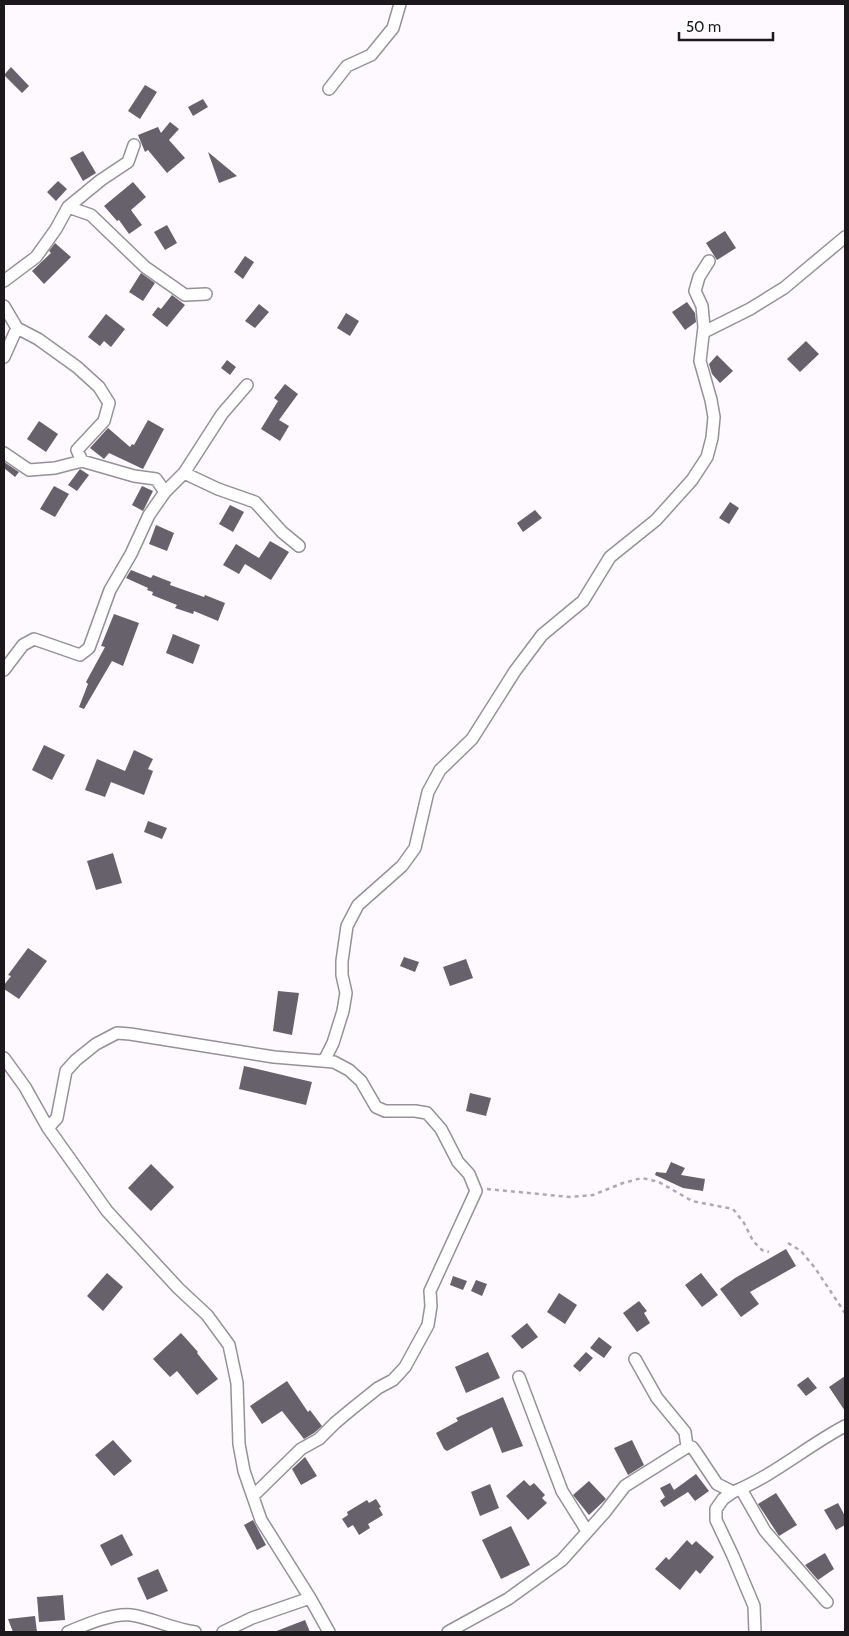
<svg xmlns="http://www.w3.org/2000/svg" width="849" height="1636" font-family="Cabin,sans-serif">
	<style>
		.building { fill: #66616a }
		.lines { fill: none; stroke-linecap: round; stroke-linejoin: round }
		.minor-casing { stroke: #979099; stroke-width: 14 }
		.path { stroke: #adaaaf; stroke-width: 2.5; stroke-dasharray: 4 4; stroke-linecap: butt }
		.minor { stroke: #fff; stroke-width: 11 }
	</style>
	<rect width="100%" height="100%" fill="#fdf9ff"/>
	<path class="building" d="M11,67L29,86L22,93L4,75Z
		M145,85L157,92L140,119L128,111Z
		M203,99L208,107L193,116L188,107Z
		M170,122L179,129L169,140L185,158L167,173L148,150L145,152L138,135L158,127L161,133Z
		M83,151L96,173L83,181L70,158Z
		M208,152L237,176L219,183Z
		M58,181L67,189L56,201L47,192Z
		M133,182L146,197L131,210L142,225L129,234L119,220L117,221L104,206Z
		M167,225L177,243L165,250L154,232Z
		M725,231L736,248L717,260L706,243Z
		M55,243L71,257L44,284L32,271L51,253L49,251Z
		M245,256L254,262L243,279L234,272Z
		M141,273L155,283L143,301L129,292Z
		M172,295L185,305L167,327L152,315L158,307L161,309Z
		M687,302L695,313L696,322L685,330L672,312Z
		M259,304L269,312L255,328L245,321Z
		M346,313L359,321L350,336L337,328Z
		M106,314L125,329L111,347L104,341L100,346L88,337Z
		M806,341L819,354L800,372L787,359Z
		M717,355L733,371L720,383L712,374L709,364Z
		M227,360L236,367L230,375L221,368Z
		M285,384L298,394L279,420L289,426L280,441L261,429L278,401L274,398Z
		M148,420L164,429L143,469L109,453L104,459L90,448L108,428L130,447L132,444L134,445Z
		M39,421L58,434L46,452L27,439Z
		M4,462L19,472L15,477L4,468Z
		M80,469L89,475L77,491L68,485Z
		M54,486L69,494L55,517L40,509Z
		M142,486L153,491L143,511L132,505Z
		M730,502L739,508L729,524L719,518Z
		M230,505L244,512L233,532L219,524Z
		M535,510L542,518L523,532L517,523Z
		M156,525L174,533L167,551L149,544Z
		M270,541L289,552L271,580L245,564L239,574L223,565L236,544L259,558Z
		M131,570L151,578L153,575L171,582L170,585L204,597L205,595L225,603L218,621L194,611L193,614L175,608L177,605L152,595L153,592L147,590L148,588L126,578Z
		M114,614L139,623L123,666L112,661L84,709L79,707L88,684L86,682L105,647L101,646Z
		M173,634L200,645L193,664L166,653Z
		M44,745L65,755L52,780L32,770Z
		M134,750L153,759L148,769L153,771L144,795L111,782L105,797L85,790L97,759L125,771Z
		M148,821L167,828L162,839L144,832Z
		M113,853L122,883L96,890L87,861Z
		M28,948L47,961L19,999L4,989V985L11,976L8,975Z
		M404,957L419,962L415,972L400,966Z
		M466,959L473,978L450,986L443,967Z
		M278,991L299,993L292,1035L273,1031Z
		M244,1066L312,1082L306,1105L239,1089Z
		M470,1093L491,1098L486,1116L466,1111Z
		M671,1162L685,1168L681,1175L705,1179L703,1191L683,1188L655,1175L656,1172L666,1173Z
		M151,1164L174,1187L151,1211L128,1188Z
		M786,1249L796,1266L750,1292L759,1304L741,1317L720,1289L735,1278Z
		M107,1273L123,1287L103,1311L87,1296Z
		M701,1273L718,1295L702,1307L685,1285Z
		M453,1276L467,1281L463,1290L450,1285Z
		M476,1280L487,1284L482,1296L471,1291Z
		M559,1293L577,1305L565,1324L547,1312Z
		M639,1301L647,1311L644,1313L650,1323L637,1332L623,1313Z
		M527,1323L538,1337L522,1349L511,1336Z
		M181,1333L198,1352L197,1353L218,1379L197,1395L177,1371L170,1377L153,1359Z
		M599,1337L612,1347L604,1358L590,1348Z
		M488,1352L500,1378L466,1393L455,1367Z
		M586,1352L593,1358L580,1372L573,1366Z
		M845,1376V1411L829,1387Z
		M808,1377L817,1388L806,1396L797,1385Z
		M287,1381L308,1412L310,1410L322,1426L314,1433L304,1439L282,1411L262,1424L250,1406Z
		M503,1397L523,1446L502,1453L492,1427L447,1451L444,1449L436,1433L458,1421L456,1418Z
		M113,1440L132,1461L114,1476L95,1455Z
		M632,1440L644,1465L628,1475L614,1448Z
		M305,1457L317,1476L301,1485L292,1469Z
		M696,1474L709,1491L695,1501L688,1492L664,1507L660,1501L665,1497L660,1488L670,1483L674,1490Z
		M524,1480L530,1486L534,1483L545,1495L542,1498L547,1503L528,1520L506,1496Z
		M589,1481L606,1499L589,1515L573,1495Z
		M490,1484L499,1508L480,1516L471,1492Z
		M776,1493L797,1525L779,1536L758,1504Z
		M376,1499L381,1507L379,1508L383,1515L368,1524L370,1528L359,1535L353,1525L348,1528L342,1519L348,1515L347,1512L367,1500L369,1503Z
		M838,1503L845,1516V1525L836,1530L824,1510Z
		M253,1520L266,1545L257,1550L244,1525Z
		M511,1526L530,1565L501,1579L482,1540Z
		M122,1534L133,1555L111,1566L100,1545Z
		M687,1540L692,1545L696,1541L714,1557L700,1574L696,1570L680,1590L655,1569L666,1557L669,1560Z
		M825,1553L834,1569L818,1580L805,1565Z
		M158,1569L168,1591L147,1600L137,1578Z
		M63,1595L65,1620L39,1622L37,1597Z
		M35,1616L37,1632H13L8,1619Z
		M305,1620L310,1632H274Z"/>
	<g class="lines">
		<defs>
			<path id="minor" d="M329,89L347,66L371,55L393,28L400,4
				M68,207L91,215L145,267L185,295L206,294
				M4,281L36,257L56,229L68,207L101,180L128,162L134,145
				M4,306L17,328L38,339L77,367L99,387L109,403L104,421L77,450L82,461L134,476L156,479L165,492
				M704,332L750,309L784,288L845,237
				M4,357L17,328
				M4,453L29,470L55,468L82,461
				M184,473L218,489L255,502L282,532L299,546
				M4,670L23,645L34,639L80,655L89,648L110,590L131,554L149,515L165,492L184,473L222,414L247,385
				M4,1058L25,1087L48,1128L107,1211L178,1288L207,1315L229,1345L237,1383L239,1444L244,1471L261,1520L310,1598L329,1632
				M324,1061L333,1043L343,1011L346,993L342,975V961L347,926L358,905L402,866L415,848L428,792L440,770L472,739L515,671L542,635L583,601L610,557L656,520L692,480L707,457L712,438L714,417L711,400L700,361L704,327L702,306L695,291L699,277L709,261
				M48,1128L57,1118L66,1071L76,1060L96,1044L117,1033L130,1034L274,1057L334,1062L349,1070L361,1081L376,1107L385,1111H415L427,1113L441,1129L458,1162L469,1174L476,1191L430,1291L431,1306L428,1325L405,1367L393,1380L378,1388L353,1408L335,1423L319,1439L301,1449L253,1496
				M635,1359L657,1398L685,1432L687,1447
				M519,1377L562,1491L587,1531
				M741,1489L765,1531L827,1602
				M733,1492L723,1499L716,1509V1520L733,1556L754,1606L755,1632
				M68,1632C85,1625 112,1613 131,1615C152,1618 173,1629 195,1632
				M223,1632L252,1618L310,1598
				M448,1632L508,1599L562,1560L605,1512L625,1486L687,1447H692L695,1451L717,1484L733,1492C773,1476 807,1446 845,1426"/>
		</defs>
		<use href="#minor" class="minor-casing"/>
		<path class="path" d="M487,1189L570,1197L593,1195L623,1183L642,1178L659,1182L692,1201L733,1209L744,1223L753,1241L762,1250L769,1252
			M788,1243L801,1251L815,1268L845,1313"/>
		<use href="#minor" class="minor"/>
	</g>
	<rect width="849" height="1636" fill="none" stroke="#1c191d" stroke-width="10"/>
	<path d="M679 32v8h94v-8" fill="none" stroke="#1c191d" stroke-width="2.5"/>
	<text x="686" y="32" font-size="15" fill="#1c191d" stroke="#ffffff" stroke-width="4" paint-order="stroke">50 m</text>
</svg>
